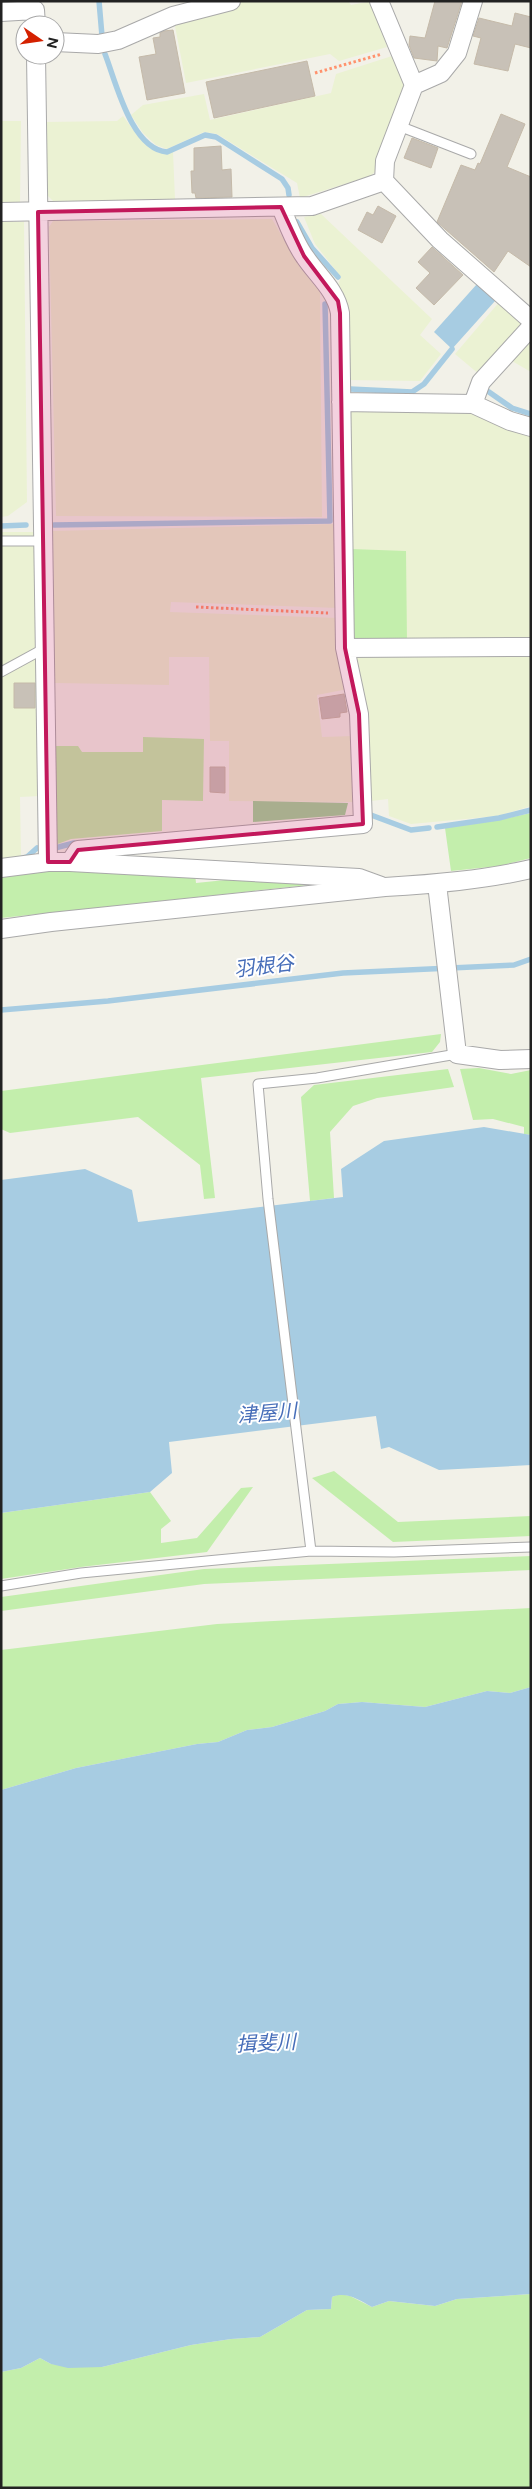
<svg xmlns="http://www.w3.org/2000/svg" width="532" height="2489" font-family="Figtree,'Noto Sans JP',sans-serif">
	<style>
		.farmland { fill: #ebf2d3 }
		.grass { fill: #c3eeac }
		.forest { fill: #a3d49b }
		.water { fill: #a7cce2 }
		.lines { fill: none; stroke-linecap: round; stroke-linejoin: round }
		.stream { stroke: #a7cce2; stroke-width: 5.5 }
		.building { fill: #c8c1b7; stroke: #c5baa9 }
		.service-casing { stroke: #a9a9a9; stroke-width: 11 }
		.minor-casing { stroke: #a9a9a9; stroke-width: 20 }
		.path { stroke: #ff926d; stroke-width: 3; stroke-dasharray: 2.5 2.5; stroke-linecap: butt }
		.service { stroke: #fff; stroke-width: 9 }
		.minor { stroke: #fff; stroke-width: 18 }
		.marked { fill: #c2185b; fill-opacity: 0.2; stroke: #c2185b; stroke-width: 4; stroke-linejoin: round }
		.labels { text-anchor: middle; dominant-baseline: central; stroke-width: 4; stroke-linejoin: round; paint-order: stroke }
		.water-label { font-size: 20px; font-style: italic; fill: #476eb9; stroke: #fff }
	</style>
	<rect width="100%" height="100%" fill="#f2f1e8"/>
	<path class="farmland" d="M239,1H348L351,5L372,1L387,47L339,61L330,54L186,83L174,21Z
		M392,56L404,84L403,96L376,171L370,176L300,198L297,183L217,134L204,132L167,149L156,145L143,133L131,115L143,105L204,94L210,120L331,93L336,74Z
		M123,116L137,135L152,149L159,153L173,152L175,199L54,202L47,195L45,122L117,121Z
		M1,121H21L20,204H1Z
		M321,214L432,319L420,335L441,354L420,381L346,380L336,290L341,277L315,244L304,217Z
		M272,219L299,266L320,292L322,517L56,516L49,227L53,221Z
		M1,222H24L27,502L8,516L1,517Z
		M501,300L526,321L480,375L455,354Z
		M531,335V372L512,361Z
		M471,411L531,435V640L407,642L351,549L350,412Z
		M337,524L338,608L171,602L170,612L338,618L348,689L317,695L322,737L353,736L356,802L229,801V741H210L209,657H169V685L55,683L53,531Z
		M1,532H36L40,796L20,797L21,856L1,859Z
		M530,653L531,806L498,816L411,824L389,816L388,799L371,801L354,659L359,654Z"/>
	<path class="grass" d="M351,549L406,551L407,642L351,640Z
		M143,737L204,739L203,801L162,800V831L71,839L55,845L50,746H78L82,752H143Z
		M531,813V858L499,866L451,871L445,828L499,820Z
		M50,869L195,873L196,883L245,878L346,881L1,918V876Z
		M441,1034L440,1042L432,1052L201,1078L215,1198L204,1199L200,1165L138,1117L10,1133L1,1129V1091Z
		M479,1068L511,1074L531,1070V1135L524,1134V1127L493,1119L473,1120L460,1069Z
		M448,1069L454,1087L377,1098L353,1106L330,1132L334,1198L310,1201L301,1097L314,1085Z
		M334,1471L398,1522L531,1516V1536L393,1542L312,1478Z
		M253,1487L207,1552L81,1567L1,1579V1513L150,1492L171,1521L161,1529V1543L197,1538L241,1488Z
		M531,1556V1570L204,1584L1,1611V1597L204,1569Z
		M531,1608V1687L510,1693L487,1691L425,1707L362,1702L338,1704L325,1711L272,1727L247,1730L218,1742L197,1744L76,1768L1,1790V1650L217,1624Z
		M340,2294L350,2296L372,2307L389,2301L435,2306L457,2299L531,2294V2488H1V2372L21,2368L40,2358L51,2364L102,2367L191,2345L231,2339L260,2337L307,2310L331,2309L332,2297Z"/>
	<path class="forest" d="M253,801L348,803L345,815L253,822Z"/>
	<path class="water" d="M477,284L495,301L452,349L434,332Z
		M484,1127L531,1135V1465L439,1470L389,1447L381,1449L376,1416L169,1442L172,1473L150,1492L1,1513V1180L85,1169L132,1190L138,1222L343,1197L341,1169L384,1141Z
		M531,1687V2294L457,2299L435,2306L389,2301L372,2307C359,2300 346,2291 332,2297L331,2309L307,2310L260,2337L231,2339L191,2345L102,2367L68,2368L51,2364L40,2358L21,2368L1,2372V1790L76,1768L197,1744L218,1742L247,1730L272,1727L325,1711L338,1704L362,1702L425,1707L487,1691L510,1693Z"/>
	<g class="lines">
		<path class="stream" d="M99,1L102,36
			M105,54C116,82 131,149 167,152L205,135L216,137L282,179L288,188L289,195
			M297,222L312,248L338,277
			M350,389L412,392L424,384L452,349
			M489,392L512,408L531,414
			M54,525L330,521L325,304
			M1,526L26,525
			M371,815L411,830L429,828
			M437,827L499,818L531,810
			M55,848L74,843
			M23,858L27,857L37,848
			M1,1010L108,1001L343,973L514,965L531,959"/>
	</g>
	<path class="building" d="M435,1H462L447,48L438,46L437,61L414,58L409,45L410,36L425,38Z
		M515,13L531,17V48L515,44L508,71L474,64L481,38L473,36L479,18L512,26Z
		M173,30L185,93L147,100L139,57L156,54L153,38L160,37V33L164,31Z
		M307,61L315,96L214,118L206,82Z
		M501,114L525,124L507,167L531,177V267L508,251L494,272L437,222L461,165L475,170L478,163L480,164Z
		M412,138L438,148L431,168L404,158Z
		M221,146L222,170L231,169L232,197L196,198L195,193H192L191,171H194V148Z
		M378,206L396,216L382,243L358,230L367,212L373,215Z
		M432,247L463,275L434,305L416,288L430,273L418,262Z
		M14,683H35V708H14Z
		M344,694L347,712L340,713V717L322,719L319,698Z
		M210,767H225V793L210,792Z"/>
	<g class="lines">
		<defs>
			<path id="service" d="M399,126L471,154
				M1,541H43
				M1,672L45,648
				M311,1551L268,1199L258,1084L317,1078L457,1054
				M1,1586L81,1573L311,1551L394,1552L531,1547"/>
			<path id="minor" d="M379,1L414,85
				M473,1L457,53L441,73L414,85L385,161L384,181L440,240L531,320
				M1,12L35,10L36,25
				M55,42L98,44L118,40L173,16L231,1
				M36,55L48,862
				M1,212L312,206L384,181
				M341,402L473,404L510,421L531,427
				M473,404L481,382L531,327
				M345,648L531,647
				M70,862L78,850L363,824L359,714L345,648L340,313C336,290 317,275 305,257C294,242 288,224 281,207
				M1,868L48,862H70L359,878L381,886
				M437,884L457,1054L500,1060L531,1059
				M1,929L51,922L385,887C434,884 483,880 531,869"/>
		</defs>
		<use href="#service" class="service-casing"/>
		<use href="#minor" class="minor-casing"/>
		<path class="path" d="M315,73L382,54
			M196,607L328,613"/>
		<use href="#service" class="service"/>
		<use href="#minor" class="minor"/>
	</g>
	<path class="marked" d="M281,207L304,256L338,301L340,313L345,648L359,714L363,824L78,850L70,862H48L38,212Z"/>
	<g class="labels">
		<g class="water-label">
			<text transform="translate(264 966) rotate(-7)">羽根谷</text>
			<text transform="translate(267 1413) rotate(-5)">津屋川</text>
			<text transform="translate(266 2043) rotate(-3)">揖斐川</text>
		</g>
	</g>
	<rect width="532" height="2489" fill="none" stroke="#222222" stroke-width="5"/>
	<g transform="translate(40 40) rotate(103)"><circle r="24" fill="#ffffff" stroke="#a7a7a7"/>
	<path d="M0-4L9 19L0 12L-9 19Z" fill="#d42100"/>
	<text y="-8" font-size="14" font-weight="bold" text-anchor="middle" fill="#222222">N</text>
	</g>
</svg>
